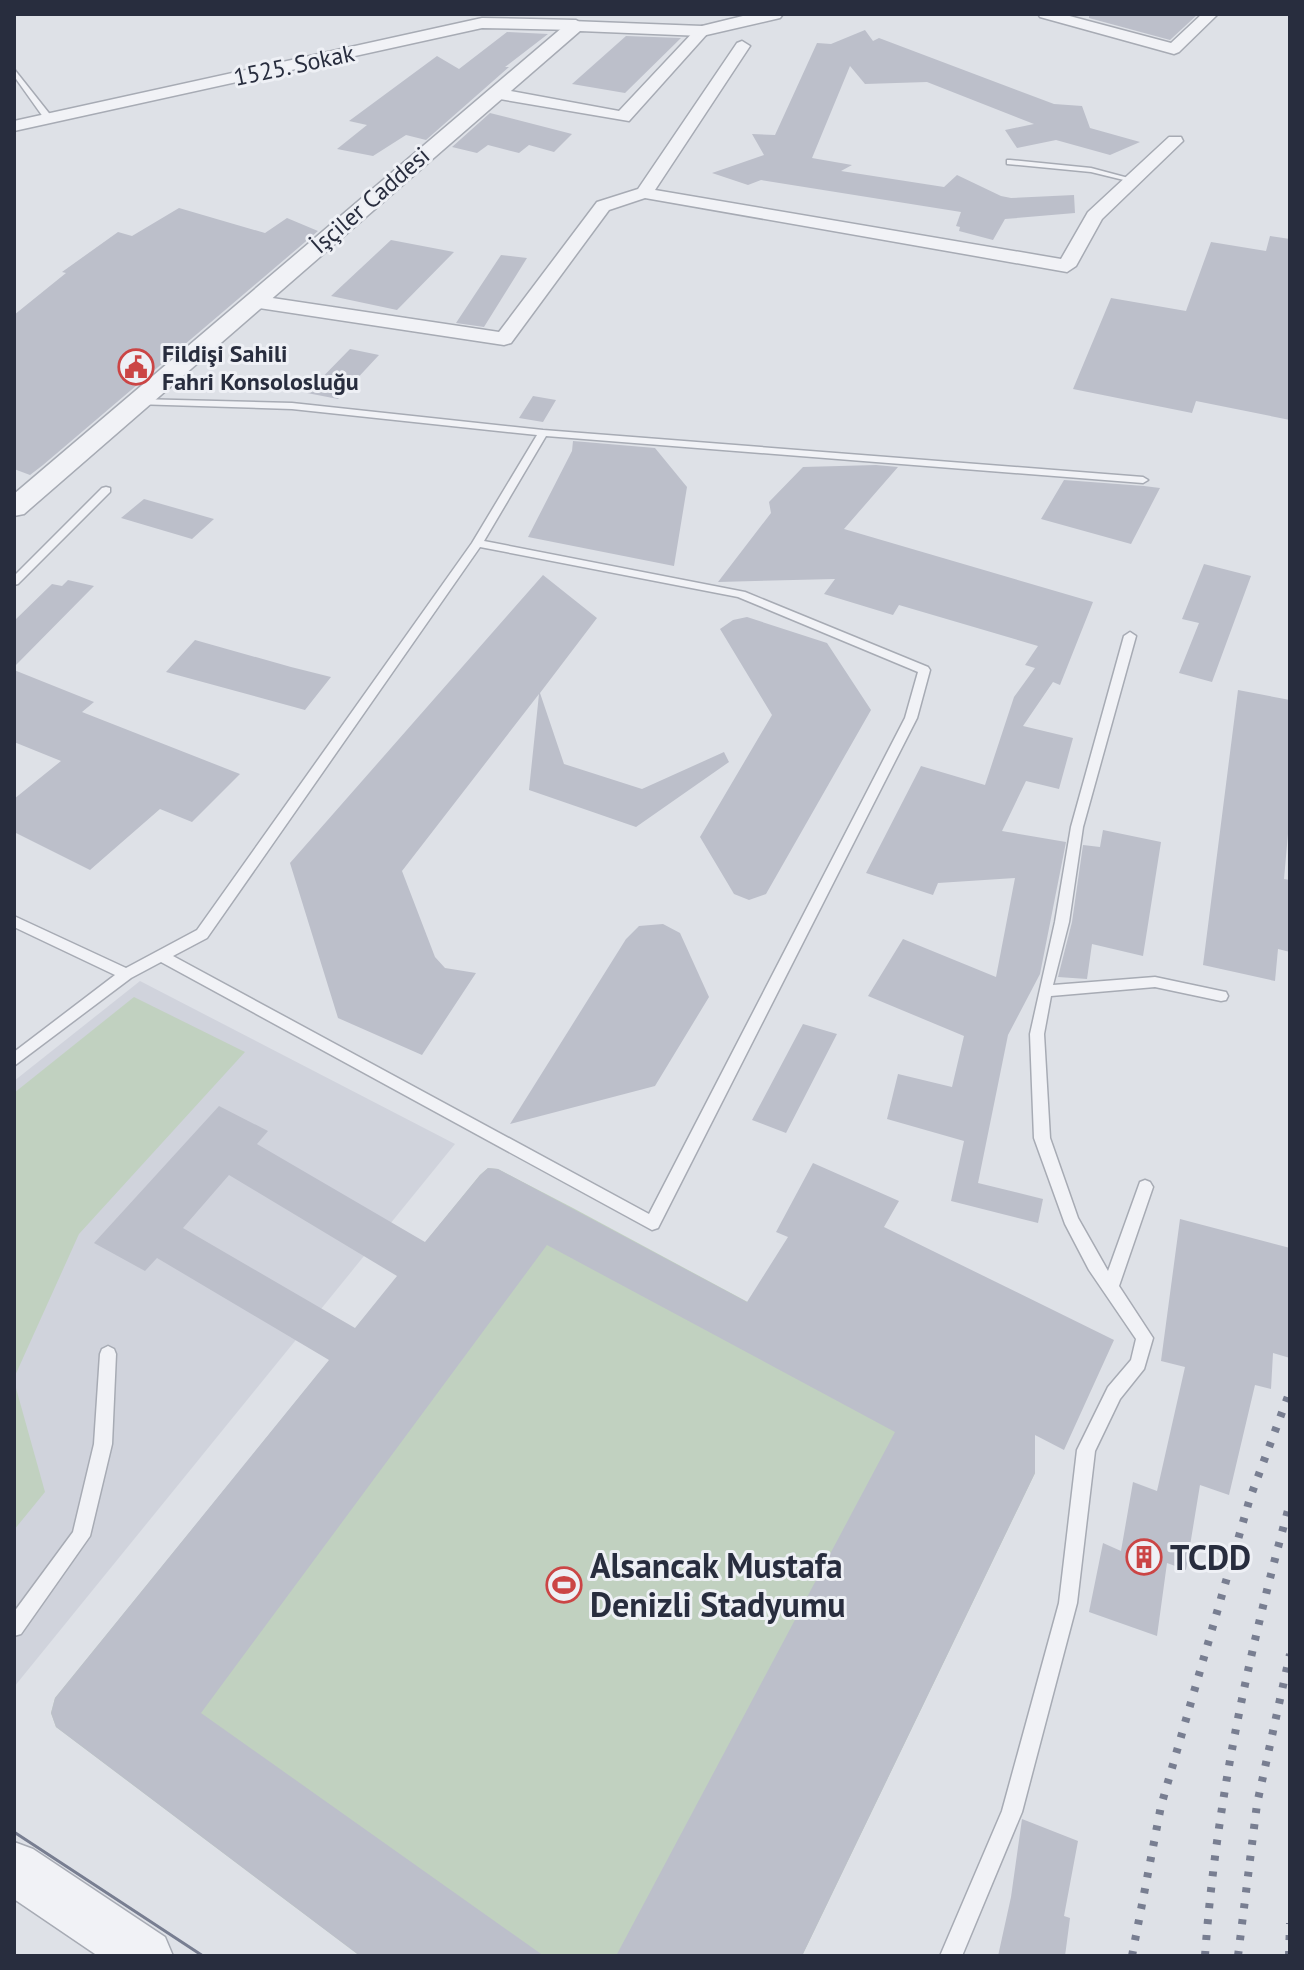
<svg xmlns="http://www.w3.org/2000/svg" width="1304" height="1970" font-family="'PT Sans',sans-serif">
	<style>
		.built { fill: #d0d3dc }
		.green { fill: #c1d1c0 }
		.building { fill: #bcbfca; fill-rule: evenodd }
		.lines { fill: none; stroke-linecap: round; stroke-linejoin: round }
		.service-casing { stroke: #a7abb4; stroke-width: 3 }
		.minor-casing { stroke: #a7abb4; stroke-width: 3 }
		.tertiary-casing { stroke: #a7abb4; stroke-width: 3 }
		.service { fill: #f1f2f6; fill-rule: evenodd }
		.minor { fill: #f1f2f6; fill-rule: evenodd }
		.tertiary { fill: #f1f2f6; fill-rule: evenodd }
		.tram { stroke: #787e91; stroke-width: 3 }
		.rail { stroke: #787e91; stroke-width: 8; stroke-dasharray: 5 11; stroke-linecap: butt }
		.labels { text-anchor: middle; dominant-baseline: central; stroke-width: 6; stroke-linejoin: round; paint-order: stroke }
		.far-street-label { font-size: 24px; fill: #282d3e; stroke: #eef0f5 }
		.far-poi-label { font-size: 24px; font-weight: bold; fill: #282d3e; stroke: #eef0f5; text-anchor: start }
		.near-poi-label { font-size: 34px; font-weight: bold; fill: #282d3e; stroke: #eef0f5; text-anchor: start }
	</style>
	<rect width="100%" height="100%" fill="#dee1e7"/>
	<path class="built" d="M140,981L455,1144L14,1687V1081Z"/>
	<path class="green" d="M134,997L245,1052L79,1234L14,1378V1093Z
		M488,1168L498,1169L573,1208L1028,1453L1035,1461V1473L802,1956H360L56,1727L51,1713L55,1698L480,1175Z
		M14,1381L45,1492L14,1530Z"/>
	<path class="building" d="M1089,14H1198L1170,40L1089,18Z
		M865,30L873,41L879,38L1054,104L1082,106L1090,128L1140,142L1110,155L1056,140L1017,148L1005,130L1034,124L927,82L865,84L850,66L812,158L852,165L841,171L944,187L957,175L1001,196L1011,198L1074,195L1075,213L1005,219L993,240L959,231L960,227L956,226L961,212L761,180L748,185L712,173L764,155L752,134L775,135L817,43L831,44Z
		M507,32L548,34L505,67H509L426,140L406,135L373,156L337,149L367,125L349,121L437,56L459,69Z
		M626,36L681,38L625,93L572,84Z
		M490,113L572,134L554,152L529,145L519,153L488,145L477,153L452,147Z
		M179,208L265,233L287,218L318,231L43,465L30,475L14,469V315L66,273L62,272L118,232L132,236Z
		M1270,236L1290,239V420L1196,401L1192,413L1073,389L1111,298L1186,311L1211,242L1266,251Z
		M391,240L454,252L397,310L331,296Z
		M501,255L527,258L484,327L456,323Z
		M350,349L379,355L338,399L307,393Z
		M533,396L556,400L543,422L519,418Z
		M573,441L655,448L687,487L674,566L528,537L572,451Z
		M876,465L898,467L844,529L1093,602L1060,685L1053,682L1023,726L1073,738L1059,789L1026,781L1002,831L1066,842L1040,974L1008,1035L978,1183L1043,1199L1038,1223L951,1201L964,1141L887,1119L898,1074L952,1087L964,1036L868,996L903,939L996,977L1015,878L938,883L933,895L866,873L921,766L985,785L1014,697L1035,668L1025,665L1038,646L899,605L893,615L824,594L835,579L718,582L771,513L769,502L803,467Z
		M1064,480L1144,486L1160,488L1131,544L1041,519Z
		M144,499L214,519L192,539L121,518Z
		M1204,564L1251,576L1212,682L1179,673L1199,623L1182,619Z
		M543,575L597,618L540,693L564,764L642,789L724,752L729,762L636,827L529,790L539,694L402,871L435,957L445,968L476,973L422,1055L338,1018L290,863Z
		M68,580L94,586L14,667V621L52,584L62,586Z
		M747,617L827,643L871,710L766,894L749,900L734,894L700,837L772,715L720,629L733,620Z
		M195,640L291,667L331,677L305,710L166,672Z
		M14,670L94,702L82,712L240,774L192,822L160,809L90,870L14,832V799L61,761L14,742Z
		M1238,690L1290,700V811L1284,879L1290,880V952L1278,949L1275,981L1203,965Z
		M1103,830L1161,842L1143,956L1092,944L1087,979L1058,977L1072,922L1083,845L1100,847Z
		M663,924L680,933L709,997L655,1086L510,1124L626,939L639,926Z
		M803,1024L837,1034L786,1133L752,1120Z
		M219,1106L268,1131L257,1144L425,1242L480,1175L488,1168L498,1169L747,1302L788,1237L776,1232L813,1163L899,1201L884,1227L1114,1340L1064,1450L1035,1435V1473L802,1956H616L895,1432L547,1245L201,1713L544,1956H360L56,1727L51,1713L55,1698L329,1360L157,1258L145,1271L94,1243ZM229,1175L397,1276L355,1328L183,1228Z
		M1180,1219L1290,1248V1358L1273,1353L1271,1389L1255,1385L1229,1495L1200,1485L1186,1570L1167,1563L1157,1636L1089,1612L1103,1543L1121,1551L1133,1482L1157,1491L1185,1367L1161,1361Z
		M1022,1819L1078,1841L1064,1916L1070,1918L1065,1956H998L1011,1897Z"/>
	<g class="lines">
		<defs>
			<path id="service" d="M14,69L52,117V121H46L14,76Z
				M1010,160L1091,168L1136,180L1132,182L1091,172L1007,164V160Z
				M137,399L292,403L543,430L1143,477L1148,480L1143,483L546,436L484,541L745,592L928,667L930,670L917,718L658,1228L652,1230L161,962L131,978L14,1066V1052L115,975L14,927V916L126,968L197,930L472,543L537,435L292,409L134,404L132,402ZM480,547L738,597L918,672L905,718L649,1214L173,956L207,938Z
				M106,487L110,488V492L18,584L14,585V576L102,488Z
				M1130,632L1136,636L1083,827L1069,922L1053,985L1155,977L1221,991L1226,992L1228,996L1226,1000L1221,1001L1155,987L1051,996L1044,1034L1050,1138L1078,1218L1108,1271L1140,1182L1145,1180L1150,1182L1153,1187L1119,1286L1153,1338L1144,1369L1120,1399L1095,1451L1077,1603L1022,1812L962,1956H940L1002,1811L1059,1603L1077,1450L1108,1387L1131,1360L1136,1339L1089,1270L1065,1224L1034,1138L1030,1034L1055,922L1071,827L1124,636Z
				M108,1346L114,1349L116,1354L112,1444L90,1536L21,1634L14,1636V1612L73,1532L94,1444L100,1354L102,1349Z"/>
			<path id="minor" d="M1038,14H1062L1171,43L1202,14H1218L1179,52L1174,54L1040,17Z
				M482,18L576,20L584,25L576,30L482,28L14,131V121Z
				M702,26L707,28V34L629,121L494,98L486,93L494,88L619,111L697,28Z
				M742,41L750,46L655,190L1061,259L1088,212L1169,137H1181L1183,141L1102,219L1076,266L1067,272L645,198L609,210L511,343L504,345L253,307L243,301L253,295L499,332L597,202L638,189L737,43Z"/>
			<path id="tertiary" d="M751,14H783L780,18L702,36L580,31L24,514L14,516V494L570,21L702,26Z
				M14,1842L33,1849L165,1937L173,1956H98L14,1899Z"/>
		</defs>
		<use href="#service" class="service-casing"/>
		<use href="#minor" class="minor-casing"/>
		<use href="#tertiary" class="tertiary-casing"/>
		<use href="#service" class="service"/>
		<use href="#minor" class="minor"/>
		<use href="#tertiary" class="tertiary"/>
		<path class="tram" d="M14,1832L203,1956"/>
		<path class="rail" d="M1132,1956L1161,1806L1250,1498L1290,1391
			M1205,1956C1216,1801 1249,1652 1290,1503
			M1238,1956L1257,1804L1290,1654
			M1289,1956L1290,1923"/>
	</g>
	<defs>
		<symbol id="civic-ring" viewBox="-11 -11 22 22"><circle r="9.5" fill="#eef0f5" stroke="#cb4545" stroke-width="1.5"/><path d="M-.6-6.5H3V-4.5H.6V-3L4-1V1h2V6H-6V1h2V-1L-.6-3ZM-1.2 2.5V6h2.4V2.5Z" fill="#cb4545"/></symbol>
		<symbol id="building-ring" viewBox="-11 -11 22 22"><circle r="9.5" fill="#eef0f5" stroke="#cb4545" stroke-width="1.5"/><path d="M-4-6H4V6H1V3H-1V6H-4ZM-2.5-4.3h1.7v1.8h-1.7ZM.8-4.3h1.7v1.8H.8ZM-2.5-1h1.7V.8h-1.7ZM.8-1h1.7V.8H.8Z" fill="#cb4545"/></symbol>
		<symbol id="stadium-ring" viewBox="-11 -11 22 22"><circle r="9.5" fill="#eef0f5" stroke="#cb4545" stroke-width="1.5"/><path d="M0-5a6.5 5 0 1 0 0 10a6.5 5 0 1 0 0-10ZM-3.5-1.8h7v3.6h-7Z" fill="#cb4545"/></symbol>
	</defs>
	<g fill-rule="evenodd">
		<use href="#civic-ring" x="116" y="347" width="40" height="40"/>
		<use href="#building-ring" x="1124" y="1537" width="40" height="40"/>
		<use href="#stadium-ring" x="544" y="1565" width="40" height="40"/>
	</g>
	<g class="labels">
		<g class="far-street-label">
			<text transform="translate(294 65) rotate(-12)">1525. Sokak</text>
			<text transform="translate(370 200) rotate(-41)">İşçiler Caddesi</text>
		</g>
		<g class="far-poi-label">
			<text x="162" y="353">Fildişi Sahili<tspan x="162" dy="28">Fahri Konsolosluğu</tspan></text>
		</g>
		<g class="near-poi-label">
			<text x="1170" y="1557">TCDD</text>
			<text x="590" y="1565">Alsancak Mustafa<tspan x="590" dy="39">Denizli Stadyumu</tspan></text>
		</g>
	</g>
	<rect width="1304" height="1970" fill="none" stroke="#282d3e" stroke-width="32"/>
</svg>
